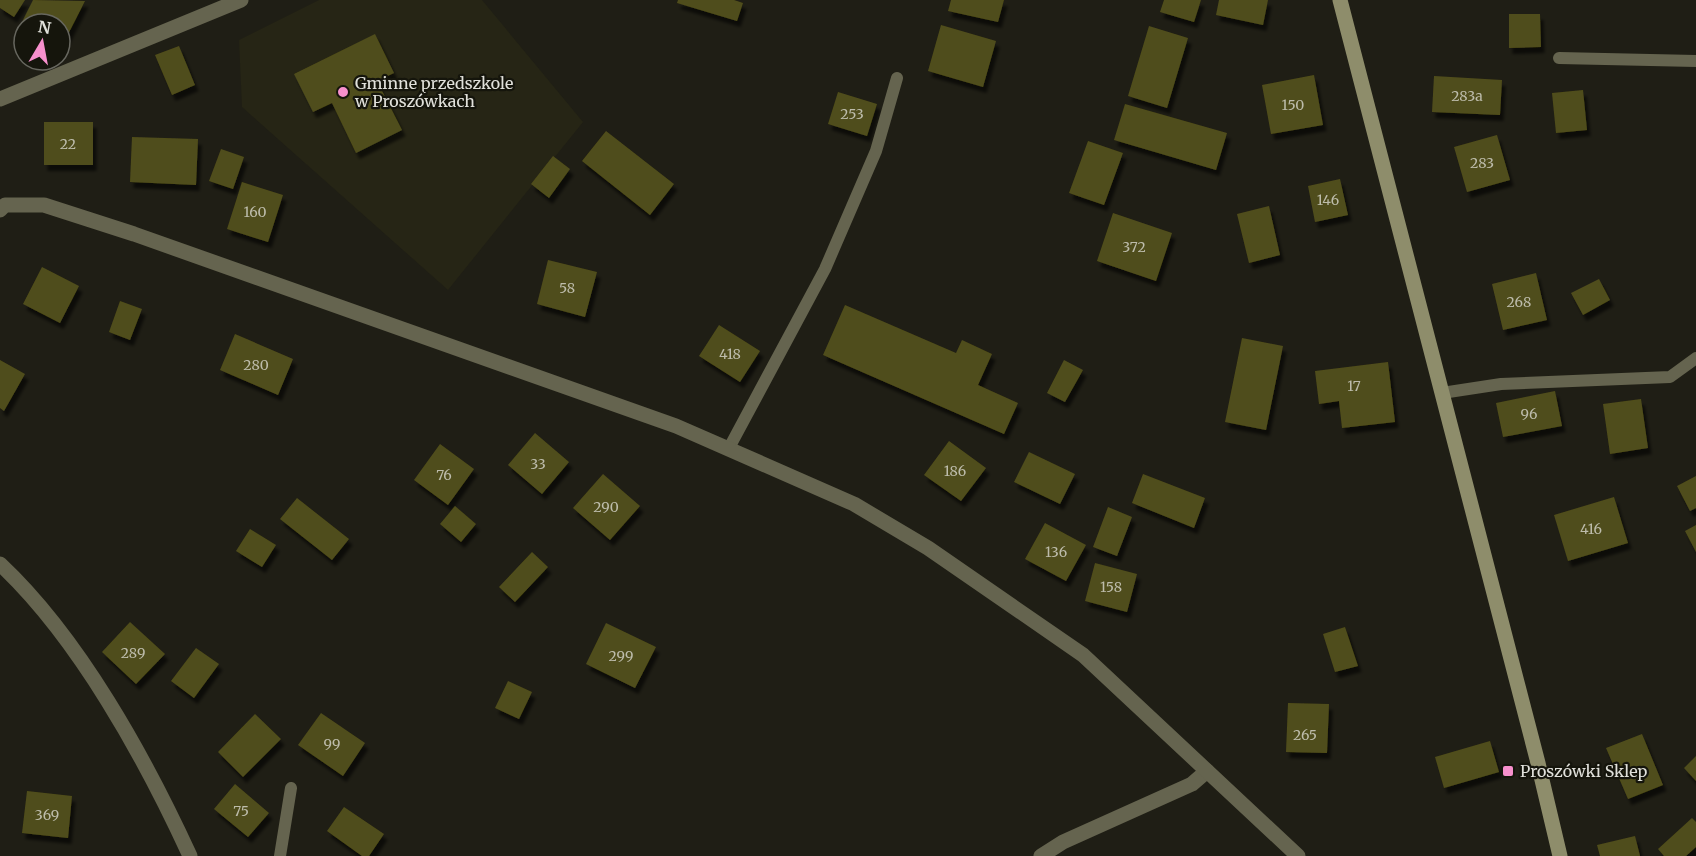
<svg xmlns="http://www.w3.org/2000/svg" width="1696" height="856" font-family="Merriweather,serif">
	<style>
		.built { fill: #262515 }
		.building { fill: #504d1a; filter: url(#shadow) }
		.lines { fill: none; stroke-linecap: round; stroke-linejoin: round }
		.service { stroke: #65644f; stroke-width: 12 }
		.minor { stroke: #65644f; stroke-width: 15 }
		.tertiary { stroke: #65644f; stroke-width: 15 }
		.secondary { stroke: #8e8d6b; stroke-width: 15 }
		.poi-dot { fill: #f790cd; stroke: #15150c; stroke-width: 2 }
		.labels { text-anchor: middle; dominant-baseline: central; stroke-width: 4.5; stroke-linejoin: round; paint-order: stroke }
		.number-label { font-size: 14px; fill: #bdbcab }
		.poi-label { font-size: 16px; fill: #e1e1db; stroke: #15150c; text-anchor: start }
	</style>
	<defs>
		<filter id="shadow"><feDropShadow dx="3.5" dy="6" stdDeviation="1.5" flood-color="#0009"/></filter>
	</defs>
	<rect width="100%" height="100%" fill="#1f1e15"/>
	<path class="built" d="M319,0H482L583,122L448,290L242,107L239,40Z"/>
	<path class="building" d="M0,0H25L14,17L0,8Z
		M33,0L85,1L60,50V24H24V30L19,28Z
		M678,0H734L743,3L737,21L677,3Z
		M951,0H1004L998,22L948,11Z
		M1164,0H1201L1194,22L1160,12Z
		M1219,0H1268L1263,25L1216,15Z
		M1509,14H1540L1541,47L1509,48Z
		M941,25L996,41L983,87L928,71Z
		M1149,26L1188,38L1167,108L1128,96Z
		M375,34L394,73L377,81L402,130L356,153L332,103L313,112L294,74Z
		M179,46L195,85L172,95L155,55Z
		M1314,75L1323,125L1271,134L1262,85Z
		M1434,76L1502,80L1500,115L1432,112Z
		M1583,90L1587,130L1556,133L1552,93Z
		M838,92L877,104L867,136L828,124Z
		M1125,104L1227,133L1216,170L1114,140Z
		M44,122H93V165H44Z
		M606,131L674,184L650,215L582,161Z
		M1497,135L1510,180L1467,192L1454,147Z
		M132,137L198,139L196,185L130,182Z
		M1088,141L1123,153L1104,205L1069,193Z
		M221,149L244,157L233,189L209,181Z
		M553,156L570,169L549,198L531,184Z
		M1340,179L1348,215L1315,222L1308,186Z
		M242,182L283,195L268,242L227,229Z
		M1269,206L1280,255L1249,263L1237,214Z
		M1113,213L1172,233L1156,281L1097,261Z
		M548,260L597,272L585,317L537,304Z
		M42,267L79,286L60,323L23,304Z
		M1536,273L1547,320L1503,330L1492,284Z
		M1599,279L1610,300L1583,315L1571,293Z
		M120,301L142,309L130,340L109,332Z
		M845,305L956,353L962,340L992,354L978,385L1018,403L1004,434L823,355Z
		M719,325L760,351L740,382L699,356Z
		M235,334L293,359L278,395L220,370Z
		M1242,338L1283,346L1266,430L1225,422Z
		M0,360L25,374L4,411L0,408Z
		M1064,360L1083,370L1065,402L1047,393Z
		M1388,362L1395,422L1342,428L1339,401L1319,404L1315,371Z
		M1555,391L1562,426L1503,437L1496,403Z
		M1641,399L1648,448L1610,454L1603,404Z
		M535,433L569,462L542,494L508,465Z
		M949,441L986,468L961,501L924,475Z
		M440,444L474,469L448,505L414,480Z
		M1029,452L1075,474L1060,504L1014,482Z
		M603,474L640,506L610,540L573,508Z
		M1143,474L1205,498L1194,528L1132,503Z
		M1696,476V508L1690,511L1677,486Z
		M1614,497L1628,543L1568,561L1554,515Z
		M297,498L349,539L332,560L280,519Z
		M455,506L476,524L461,542L440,524Z
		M1108,507L1132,517L1117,556L1093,547Z
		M1045,523L1086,545L1066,581L1025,559Z
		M1696,525V552L1685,531Z
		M250,529L276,545L262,567L236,551Z
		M532,552L548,567L515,602L499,587Z
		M1095,563L1137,574L1127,612L1085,601Z
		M130,622L165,654L136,684L102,652Z
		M606,623L656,647L635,688L586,664Z
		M1345,627L1358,666L1335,672L1323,634Z
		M196,648L219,664L194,698L171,681Z
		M508,681L532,692L519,719L495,708Z
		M1288,703L1329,704L1327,753L1286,752Z
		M321,713L365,743L343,776L298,745Z
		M255,714L281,739L243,777L218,752Z
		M1642,734L1663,785L1628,799L1606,748Z
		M1490,741L1499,772L1444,788L1435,757Z
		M1696,756V781L1684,768Z
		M235,784L269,813L248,837L214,809Z
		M27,791L72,796L68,838L22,833Z
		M344,807L384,834L369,856H362L327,831Z
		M1692,818L1696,822V847L1686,856H1664L1658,849Z
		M1635,836L1640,856H1600L1597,845Z"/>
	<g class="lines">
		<path class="service" d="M1559,58L1696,61
			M1442,393L1501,384L1670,377L1696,358
			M729,448L825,269L876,151L897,78
			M280,856L291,788"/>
		<path class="minor" d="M0,99L241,0
			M0,564C79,638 145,758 190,856
			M1041,856L1063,842L1192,784L1207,771"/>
		<path class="tertiary" d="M0,210L5,205H44L134,234L676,426L854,504L928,548L1083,655L1298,856"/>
		<path class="secondary" d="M1340,0L1538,763L1560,856"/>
	</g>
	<g class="poi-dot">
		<circle cx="343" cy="92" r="6"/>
		<rect x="1502" y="765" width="12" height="12" rx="3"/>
	</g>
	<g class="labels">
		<g class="number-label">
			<text x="1467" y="96">283a</text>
			<text x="1293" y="105">150</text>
			<text x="852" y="114">253</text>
			<text x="68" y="144">22</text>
			<text x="1482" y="163">283</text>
			<text x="1328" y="200">146</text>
			<text x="255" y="212">160</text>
			<text x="1134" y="247">372</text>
			<text x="567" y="288">58</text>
			<text x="1519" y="302">268</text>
			<text x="730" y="354">418</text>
			<text x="256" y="365">280</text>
			<text x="1354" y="386">17</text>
			<text x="1529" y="414">96</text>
			<text x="538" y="464">33</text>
			<text x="955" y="471">186</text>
			<text x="444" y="475">76</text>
			<text x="606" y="507">290</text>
			<text x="1591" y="529">416</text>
			<text x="1056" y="552">136</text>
			<text x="1111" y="587">158</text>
			<text x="133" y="653">289</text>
			<text x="621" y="656">299</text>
			<text x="1305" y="735">265</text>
			<text x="332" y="744">99</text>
			<text x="241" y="811">75</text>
			<text x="47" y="815">369</text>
		</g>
		<g class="poi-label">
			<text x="355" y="83">Gminne przedszkole<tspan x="355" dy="18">w Proszówkach</tspan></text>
			<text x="1520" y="771">Proszówki Sklep</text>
		</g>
	</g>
	<g transform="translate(42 42) rotate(10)"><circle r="28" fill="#15150c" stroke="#67675f" stroke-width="1.5"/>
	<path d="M0-4.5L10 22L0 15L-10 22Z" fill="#f790cd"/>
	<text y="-9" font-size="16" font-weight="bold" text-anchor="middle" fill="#e1e1db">N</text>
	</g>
</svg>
